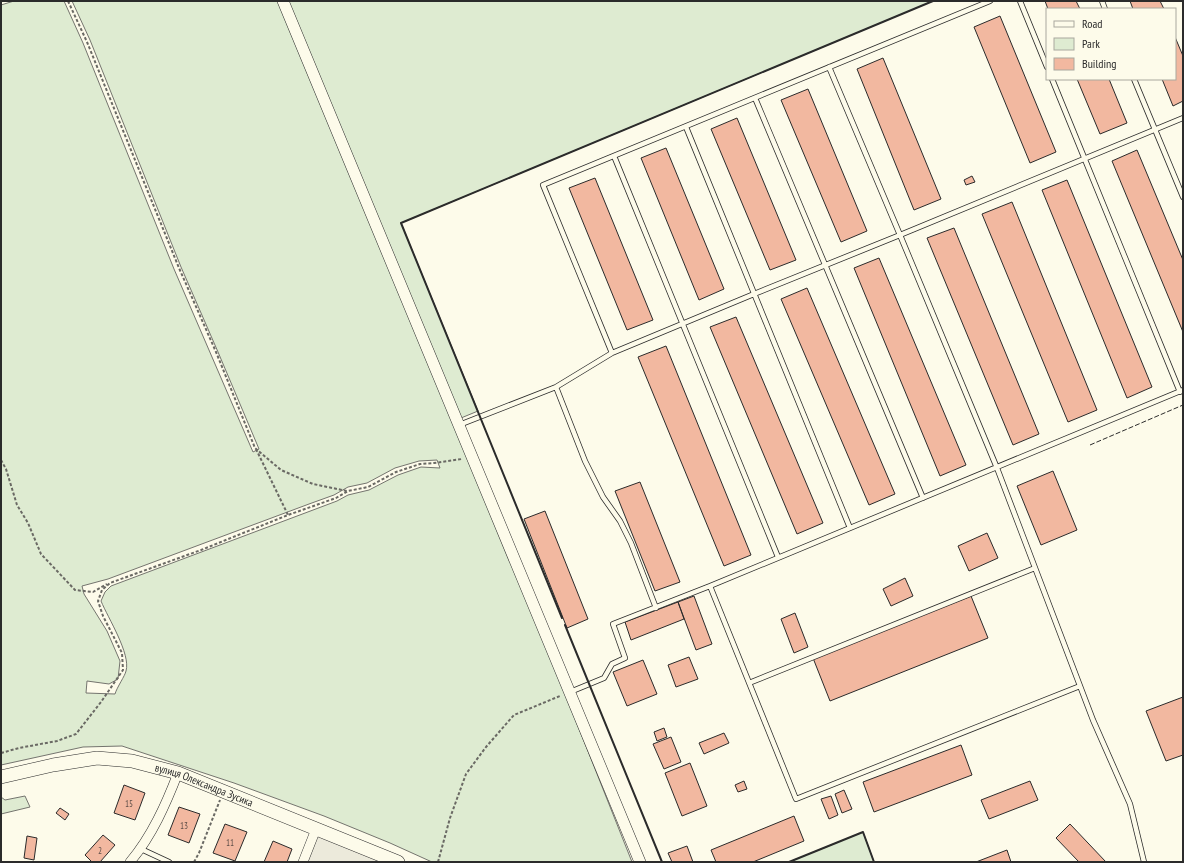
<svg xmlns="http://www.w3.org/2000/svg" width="1184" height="863" font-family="'PT Sans Narrow',sans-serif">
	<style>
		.green { fill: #deebd1; stroke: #74746e; fill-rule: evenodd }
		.parking { fill: #eceadb; stroke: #74746e }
		.building { fill: #f2b8a0; stroke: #2b2b2b }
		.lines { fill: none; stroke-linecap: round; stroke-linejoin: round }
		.service-casing { stroke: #2b2b2b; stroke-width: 6 }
		.minor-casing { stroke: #2b2b2b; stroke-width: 10 }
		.tertiary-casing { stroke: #2b2b2b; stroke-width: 12 }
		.secondary-casing { stroke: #2b2b2b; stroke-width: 14 }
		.path { stroke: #6a6964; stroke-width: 2; stroke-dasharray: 3 2; stroke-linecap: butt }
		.service { stroke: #fdfbea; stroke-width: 4.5 }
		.minor { stroke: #fdfbea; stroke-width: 9 }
		.tertiary { stroke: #fdfbea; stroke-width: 11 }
		.secondary { stroke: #fdfbea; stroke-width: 13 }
		.fence { stroke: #2b2b2b; stroke-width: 1; stroke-dasharray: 5 2; stroke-linecap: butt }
		.wall { stroke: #2b2b2b; stroke-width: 2 }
		.labels { text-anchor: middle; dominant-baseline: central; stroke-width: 3; stroke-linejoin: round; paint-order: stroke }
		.number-label { font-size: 9px; fill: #5d4e48 }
		.street-label { font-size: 11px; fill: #2b2b2b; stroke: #fdfbea }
	</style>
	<rect width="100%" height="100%" fill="#fdfbea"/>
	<path class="green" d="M14,1H64L83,43L174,269L253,452L259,449L218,352L181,267L90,40L72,1H280L541,633L632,862H432L390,843L324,816L234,783L122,746L83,747L1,765V5ZM437,460L440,468L421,467L398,475L369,490L348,495L337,501L111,586L105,592L101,601C108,618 131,654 126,671C125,676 117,687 115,694L86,693L87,681L109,684L118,679L120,661L107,631L84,594L82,586L108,579L309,504L334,495L348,487L367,483L395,468L419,461Z
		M288,1H933L401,223L478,411L461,418Z
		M25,796L30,807L1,814V797L5,800Z
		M863,832L874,862H789Z"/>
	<path class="parking" d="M317,833L387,862H305Z"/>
	<path class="building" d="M1045,1H1076L1080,9H1048Z
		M1130,1H1160L1164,9H1133Z
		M1000,16L1056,152L1030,163L974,27Z
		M1175,37L1183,56V101L1173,106L1162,79H1175Z
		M883,58L941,199L914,210L857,69Z
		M1077,79H1109L1127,123L1100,134Z
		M808,89L867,231L841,242L781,100Z
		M737,118L796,260L770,270L711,129Z
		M666,148L724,289L699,300L641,158Z
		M1137,150L1183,260V332L1112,161Z
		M972,176L975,182L966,185L964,180Z
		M595,178L653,320L627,330L569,188Z
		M1067,180L1152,387L1127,398L1042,190Z
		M1012,202L1097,410L1068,422L982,214Z
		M954,228L1039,434L1013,445L927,238Z
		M879,258L966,465L940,476L854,268Z
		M807,288L895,494L869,505L781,299Z
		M736,317L823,523L797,534L710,327Z
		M666,346L751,555L724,566L638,357Z
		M1053,471L1077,530L1041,545L1017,486Z
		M640,482L680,582L655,591L615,491Z
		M545,511L588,619L567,628L524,519Z
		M987,533L998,558L969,571L958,546Z
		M905,578L913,596L891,606L883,589Z
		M694,596L712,644L696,650L678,602Z
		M971,596L988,638L830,701L813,658Z
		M678,602L684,619L631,640L625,622Z
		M795,613L808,647L794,653L781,619Z
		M689,657L698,679L676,687L668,665Z
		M643,660L657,694L627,706L613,672Z
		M1183,697V755L1166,761L1146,711Z
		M664,728L667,737L657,741L654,732Z
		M724,733L729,743L704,754L699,743Z
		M671,737L681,762L664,769L653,744Z
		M961,745L972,775L874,812L863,782Z
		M690,763L707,806L682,816L665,773Z
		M744,781L747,789L738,792L735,785Z
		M1030,781L1038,800L989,819L981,800Z
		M124,785L145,793L135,820L114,813Z
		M844,790L852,809L842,813L835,794Z
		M831,796L838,815L829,819L821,799Z
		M179,807L200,814L189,843L168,835Z
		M60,808L69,814L65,820L56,813Z
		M794,816L804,841L753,862H716L711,850Z
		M225,824L247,832L235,861L213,853Z
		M1070,824L1106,862H1079L1056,838Z
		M103,835L115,845L100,862H92L85,855Z
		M27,836L37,838L34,860L24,858Z
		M273,841L292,849L287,862H264Z
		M687,846L693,862H672L668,853Z
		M1007,850L1011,862H976Z"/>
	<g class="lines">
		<defs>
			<path id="service" d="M1020,1L1047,67
				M1102,1L1105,9
				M829,67L900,235L997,468L1093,720L1130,804L1144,862
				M1052,79L1180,392
				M1134,79L1183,197
				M755,98L923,498
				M686,127L850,528
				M614,156L778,557
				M612,353L543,185L990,1
				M459,425L556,387
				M710,586L796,799L1080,686
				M656,608L631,543L620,521L603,497L585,461L556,387L612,353L754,294L900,235L1183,118
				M749,683L1035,568
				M570,692L604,678L612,664L625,658L613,624L710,586L1183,390
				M141,849L169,862"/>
			<path id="minor" d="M130,862C152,836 166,804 178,773
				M303,862L316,829"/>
			<path id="tertiary" d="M283,1L640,862"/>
			<g id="secondary">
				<path id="s1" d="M1,777L53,765L97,758L132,761L178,773L398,862"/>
			</g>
		</defs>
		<use href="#service" class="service-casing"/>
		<use href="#minor" class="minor-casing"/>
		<use href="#tertiary" class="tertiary-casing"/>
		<use href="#secondary" class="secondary-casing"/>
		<path class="path" d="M68,1L87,42L179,268L216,352L255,448L281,470L313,484L347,491
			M256,449L288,515
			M1,460L6,469L17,505L28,523L41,554L75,590L93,592L107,584
			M1,753L19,748L57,741L76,734L101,702L123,670L122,653L103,616L98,601L102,590L110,583L201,550L288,515L336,498L348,491L368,487L396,472L420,464L434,463L462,459
			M194,862L199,853L220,800
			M438,862L450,818L466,774L486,747L514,715L560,696"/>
		<use href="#service" class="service"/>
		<use href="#minor" class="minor"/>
		<use href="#tertiary" class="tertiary"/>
		<use href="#secondary" class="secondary"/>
		<path class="fence" d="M1090,445L1183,405"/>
		<path class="wall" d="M562,618L401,223L933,1
			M565,625L662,862
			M789,862L863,832L874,862"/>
	</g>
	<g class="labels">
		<g class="number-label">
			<text x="129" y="803">15</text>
			<text x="184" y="825">13</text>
			<text x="230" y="842">11</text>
			<text x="100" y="850">2</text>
		</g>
		<g class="street-label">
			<text stroke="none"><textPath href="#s1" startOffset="209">вулиця Олександра Зусика</textPath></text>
		</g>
	</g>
	<rect width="1184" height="863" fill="none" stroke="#2b2b2b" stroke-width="4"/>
	<rect x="1046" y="8" width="130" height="72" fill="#fdfbea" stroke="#a9a89e"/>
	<rect x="1054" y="21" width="20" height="6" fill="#fdfbea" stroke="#a9a89e"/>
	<text x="1082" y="28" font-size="12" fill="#2b2b2b">Road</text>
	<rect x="1054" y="38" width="20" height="12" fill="#deebd1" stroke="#a9a89e"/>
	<text x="1082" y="48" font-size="12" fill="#2b2b2b">Park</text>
	<rect x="1054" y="58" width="20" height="12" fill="#f2b8a0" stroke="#a9a89e"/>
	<text x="1082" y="68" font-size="12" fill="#2b2b2b">Building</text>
</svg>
